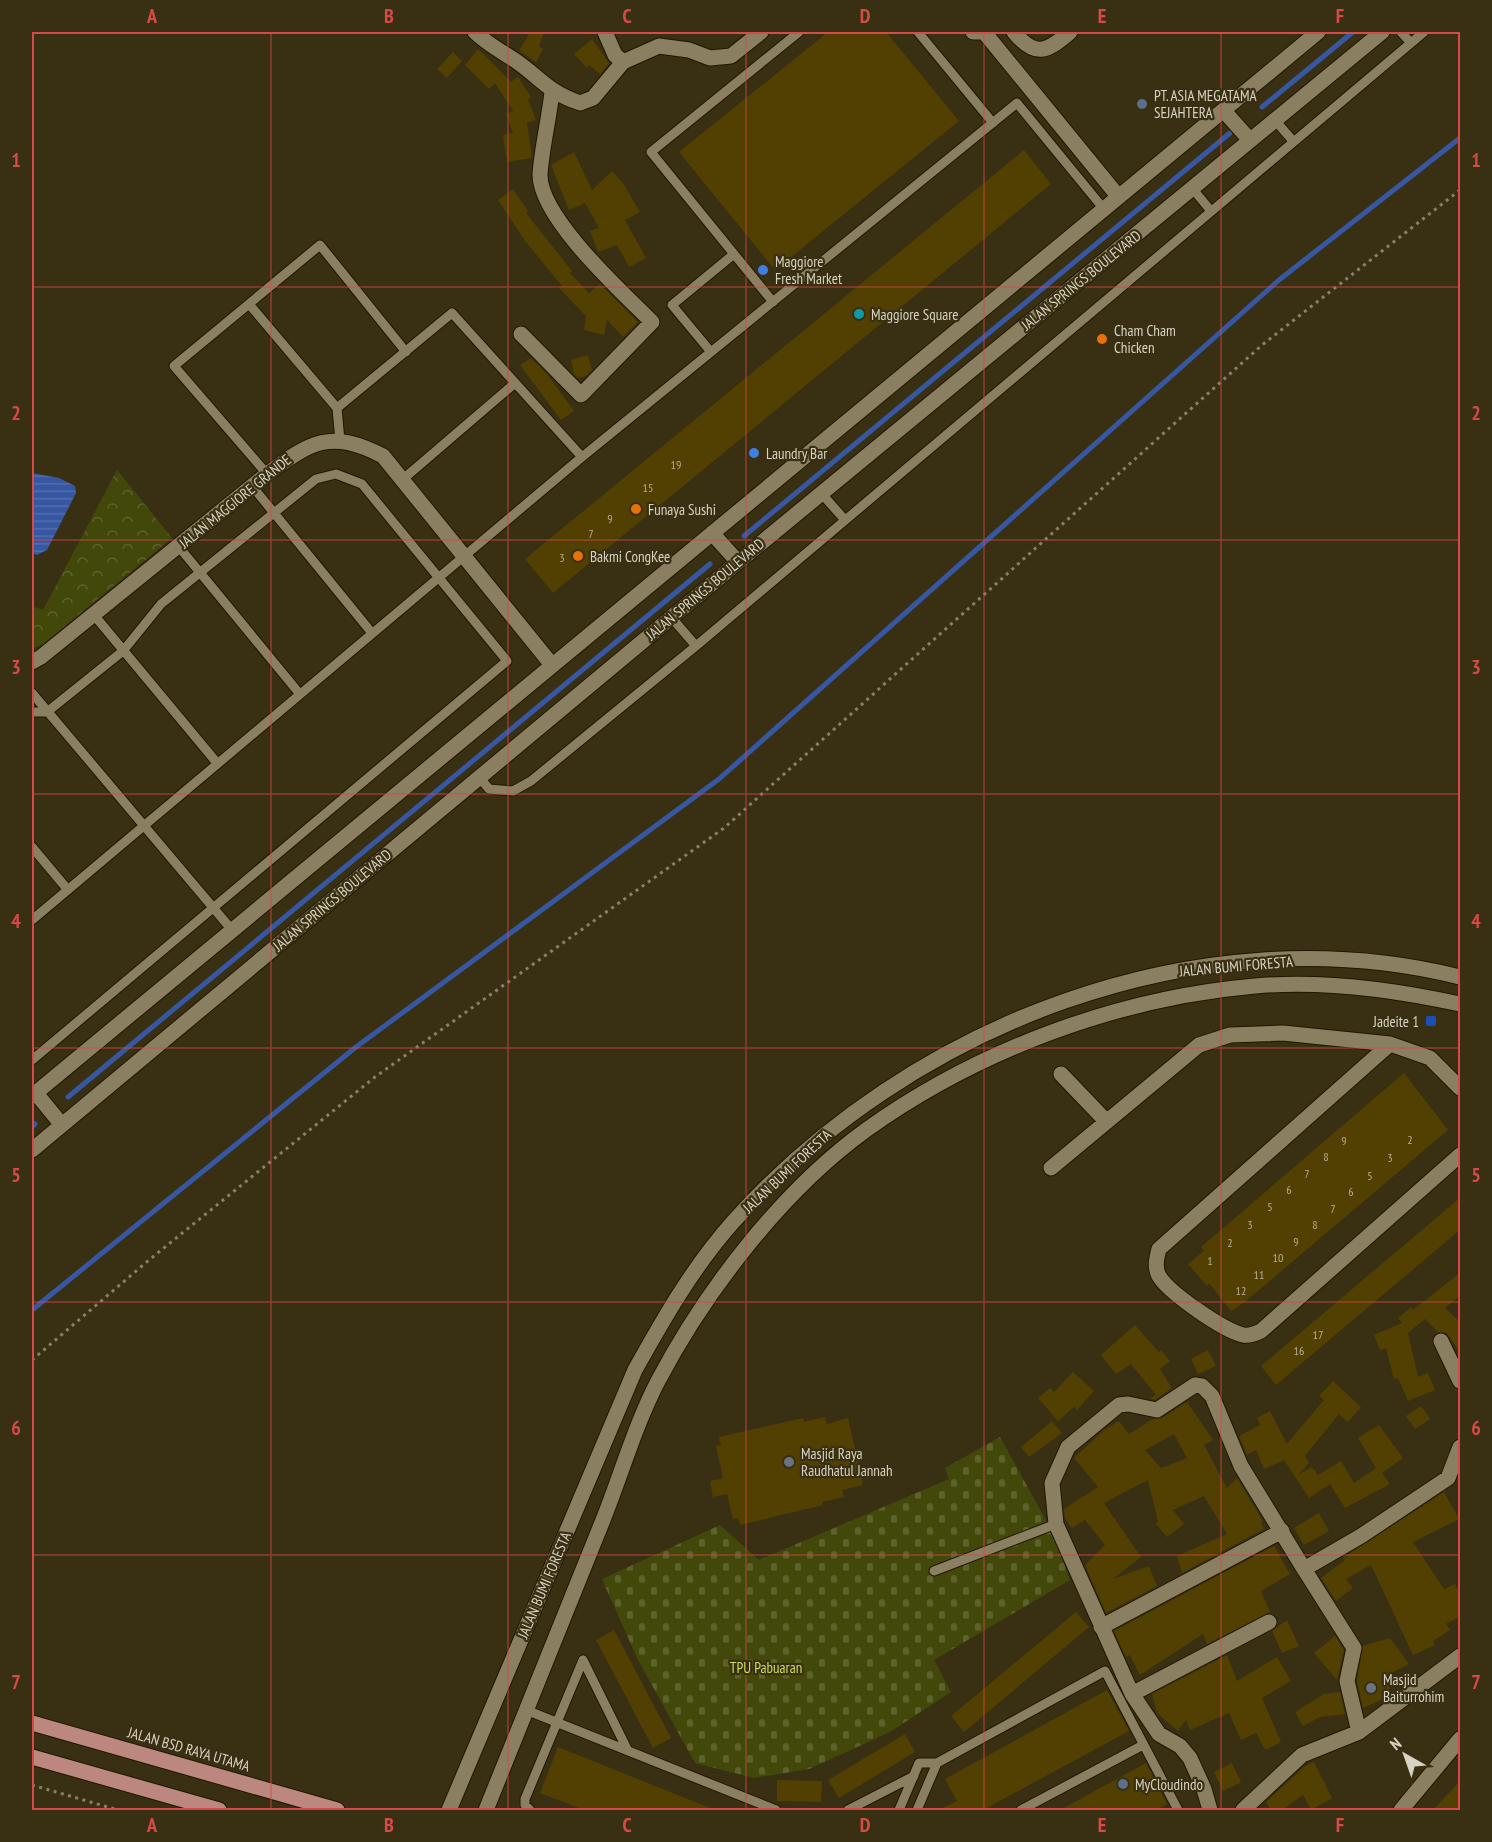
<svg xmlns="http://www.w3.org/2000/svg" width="1492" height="1842" font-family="'PT Sans Narrow',sans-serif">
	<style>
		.forest { fill: url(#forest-crowns) }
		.cemetery { fill: url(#cemetery-stones) }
		.water { fill: url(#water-rules) }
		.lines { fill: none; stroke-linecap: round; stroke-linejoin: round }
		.stream { stroke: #3757a3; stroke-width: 5 }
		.building { fill: #514002; fill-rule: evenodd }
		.lane-casing { stroke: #201700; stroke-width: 11 }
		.street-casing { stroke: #201700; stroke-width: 17 }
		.secondary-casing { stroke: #201700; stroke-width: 17 }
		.primary-casing { stroke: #201700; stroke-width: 17 }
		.path { stroke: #87806a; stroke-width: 3; stroke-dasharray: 3 4.5; stroke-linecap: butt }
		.lane { stroke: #8a7f61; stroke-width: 9 }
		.street { stroke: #8a7f61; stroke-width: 15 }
		.secondary { stroke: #8a7f61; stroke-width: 15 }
		.primary { stroke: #bb877f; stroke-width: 15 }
		.grid { fill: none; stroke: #d64a47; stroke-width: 1.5; stroke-opacity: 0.55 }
		.service-dot { fill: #5c6f8a; stroke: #393013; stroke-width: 2 }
		.shop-dot { fill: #3f7fe0; stroke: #393013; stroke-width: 2 }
		.culture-dot { fill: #0f9aa8; stroke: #393013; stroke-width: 2 }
		.food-dot { fill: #e8710a; stroke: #393013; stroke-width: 2 }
		.transit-dot { fill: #1a4fb4; stroke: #393013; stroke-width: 2 }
		.worship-dot { fill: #6b7280; stroke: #393013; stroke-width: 2 }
		.labels { text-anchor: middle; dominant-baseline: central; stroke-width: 4.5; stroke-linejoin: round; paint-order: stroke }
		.number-label { font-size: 12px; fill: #b6ae92 }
		.poi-label { font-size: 15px; fill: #d7d2c2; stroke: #393013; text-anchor: start }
		.street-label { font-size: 15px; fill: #d7d2c2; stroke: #393013 }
		.park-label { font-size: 15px; fill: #cfdc56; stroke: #393013 }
		.neatline { fill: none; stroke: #d64a47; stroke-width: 2 }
		.grid-label { font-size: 20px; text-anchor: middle; font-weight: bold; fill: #d64a47 }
	</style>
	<defs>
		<pattern id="forest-crowns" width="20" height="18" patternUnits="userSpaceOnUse" patternTransform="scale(1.5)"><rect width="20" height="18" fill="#42480a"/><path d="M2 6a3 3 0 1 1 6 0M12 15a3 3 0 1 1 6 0" fill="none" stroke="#5d622c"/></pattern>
		<pattern id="cemetery-stones" width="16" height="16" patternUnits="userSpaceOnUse" patternTransform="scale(1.5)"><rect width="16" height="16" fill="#42480a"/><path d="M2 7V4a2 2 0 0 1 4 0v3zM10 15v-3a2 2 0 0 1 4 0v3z" fill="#5d622c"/></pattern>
		<pattern id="water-rules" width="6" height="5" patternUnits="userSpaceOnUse" patternTransform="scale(1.5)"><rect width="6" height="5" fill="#3757a3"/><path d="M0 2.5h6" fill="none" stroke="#536eae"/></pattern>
	</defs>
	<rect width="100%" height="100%" fill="#393013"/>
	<path class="forest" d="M117,470L172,538L43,644L32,649V606L43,610Z"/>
	<path class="cemetery" d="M1000,1437L1053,1533L1070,1580L934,1660L951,1692L890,1732L809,1769L754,1778L695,1763L637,1658L602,1579L720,1525L759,1560L949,1479L945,1468Z"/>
	<path class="water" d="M32,473L59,478L75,486L76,493L47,550L37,555L32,553Z"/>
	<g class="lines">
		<path class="stream" d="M1262,107L1353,32
			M744,536L1230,133
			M68,1097L710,564
			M32,1127L35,1124
			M32,1310L356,1047L719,779L1279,280L1460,138"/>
	</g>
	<path class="building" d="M530,32H544L539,46L543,49L536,62L519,51Z
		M828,32H886L959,121L775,270L679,152Z
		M592,39L609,63L600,74L589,65L587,68L574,54Z
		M478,49L511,82L518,77L531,97L528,99L536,120L527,123L532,158L507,162L503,135L513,133L506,114L513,111L495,83L489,89L465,65Z
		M453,52L462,61L447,78L437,69Z
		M1024,150L1051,184L553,593L525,559Z
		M574,152L592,190L612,171L623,183L640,212L625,220L646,258L629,267L617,245L598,252L590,231L599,228L585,203L569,210L551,165Z
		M513,189L528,211L526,213L572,271L570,273L589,293L600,284L638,322L623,337L607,320L604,335L584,330L586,316L559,288L562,286L525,241L498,200Z
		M588,355L592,370L586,376L578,378L574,374L571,360Z
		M531,358L547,374L574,411L561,420L520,365Z
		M1404,1073L1448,1130L1246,1301L1231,1311L1209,1283L1207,1286L1188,1264L1204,1251L1201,1247Z
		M1461,1197V1229L1276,1385L1261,1366Z
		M1461,1272V1295L1445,1308L1461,1323V1354L1447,1333L1438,1332L1425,1319L1408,1333L1418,1377L1428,1373L1435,1390L1408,1401L1398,1378L1394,1379L1386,1348L1380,1350L1374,1335L1402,1323L1398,1318L1411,1307L1413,1310Z
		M1135,1325L1159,1352L1161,1350L1170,1361L1160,1369L1172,1388L1155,1400L1150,1398L1156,1395L1131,1364L1116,1374L1101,1355Z
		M1208,1350L1216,1366L1198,1374L1191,1359Z
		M1073,1372L1094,1391L1077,1410L1074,1407L1058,1421L1038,1398L1050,1388L1054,1392Z
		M1333,1381L1361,1407L1348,1422L1339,1414L1305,1456L1309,1463L1298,1475L1312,1467L1318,1475L1341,1461L1354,1483L1376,1468L1358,1438L1379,1425L1403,1458L1382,1473L1390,1484L1345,1508L1330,1484L1309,1498L1284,1460L1264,1469L1256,1450L1247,1455L1239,1436L1260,1425L1257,1418L1270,1411L1287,1444L1324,1400L1319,1396Z
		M1187,1402L1213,1440L1204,1445L1227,1488L1237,1478L1263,1521L1261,1523L1264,1529L1182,1573L1177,1556L1227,1534L1204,1496L1173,1510L1184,1524L1167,1537L1156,1524L1158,1522L1148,1480L1104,1503L1141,1557L1113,1579L1149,1566L1157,1586L1106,1613L1085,1565L1105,1545L1085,1520L1072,1528L1065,1518L1064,1509L1098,1487L1074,1458L1104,1430L1119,1421L1129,1434L1153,1419L1162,1418ZM1174,1434L1187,1458L1161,1468L1145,1450Z
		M1421,1406L1430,1419L1415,1429L1406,1416Z
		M825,1417L827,1424L848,1418L863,1485L842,1490L844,1497L822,1502L823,1505L740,1525L738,1518L733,1519L727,1494L713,1497L710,1481L723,1478L716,1446L721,1445L719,1437L803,1418L804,1422Z
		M1052,1421L1062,1433L1029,1457L1021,1447Z
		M1444,1492L1459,1519L1413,1542L1444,1589L1455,1584L1461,1596V1616L1446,1624L1450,1630L1433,1641L1435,1645L1413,1655L1371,1565L1346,1579L1353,1588L1336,1601L1321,1578L1345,1560L1343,1558Z
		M1319,1513L1329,1531L1304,1545L1294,1528Z
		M1274,1546L1290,1574L1261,1591L1270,1612L1207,1644L1203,1634L1140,1675L1130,1655L1126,1657L1114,1631Z
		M1076,1612L1089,1627L964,1732L951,1716Z
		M1287,1620L1299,1646L1282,1653L1272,1631Z
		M614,1630L671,1738L653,1748L596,1640Z
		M1335,1636L1344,1650L1337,1680L1314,1653Z
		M1390,1638L1409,1664L1385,1676L1392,1695L1363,1708L1357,1681L1363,1646Z
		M1227,1655L1237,1681L1277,1657L1291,1681L1262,1698L1281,1742L1265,1750L1256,1733L1241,1740L1229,1713L1190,1730L1186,1720L1178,1731L1157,1713L1152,1694Z
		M1107,1690L1129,1731L983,1810H939L957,1801L945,1779Z
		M1340,1692L1345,1714L1320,1717L1303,1726L1295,1712L1324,1694Z
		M905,1734L915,1752L839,1798L828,1780Z
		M558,1747L715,1810H584L540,1793Z
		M1314,1762L1332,1798L1311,1810L1303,1795L1282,1810H1271L1266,1802L1304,1767Z
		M1146,1763L1167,1804L1156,1810H1060Z
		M1232,1763L1241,1782L1223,1791L1214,1772Z
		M777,1780L822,1781L821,1802L777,1801Z
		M1461,1780V1810H1433Z"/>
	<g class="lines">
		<defs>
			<path id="lane" d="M918,32L993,123
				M1401,32L1411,43
				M1274,119L1293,141
				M1192,188L1211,211
				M773,302L651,152L799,32
				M249,304L337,408L340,441
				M711,352L672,305L734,254
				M582,457L1017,103L1103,208
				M267,474L174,366L320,245L406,352
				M402,480L514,384
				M252,486L372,633
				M821,493L845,520
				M179,547L299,693
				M94,615L217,763
				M671,617L696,646
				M32,693L232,930
				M32,712H47L123,651L161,604L316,479L336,474L362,484L507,661L32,1060
				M479,777L489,789L513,791L531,781L696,646L1424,32
				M32,847L68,890
				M32,920L582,457L452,313L337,408
				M934,1571L1056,1524
				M583,1660L628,1751
				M526,1710L776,1810
				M530,1810L525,1805V1799L583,1660
				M848,1810L914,1776
				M899,1810L919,1763H937L1105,1671L1178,1810
				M917,1810L937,1763
				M1021,1810L1143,1745"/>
			<path id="street" d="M475,32C486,43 499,50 513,59C539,76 547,92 580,103L593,98L623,62L659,46L689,50L710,58L731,56L761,32
				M605,32L615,55L623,62
				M973,32H984L1118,196
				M1014,32C1035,58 1047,52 1070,32
				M521,334L581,395L652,322C622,292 539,217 540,174C542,147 549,119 552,92
				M32,662L41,657L267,474C312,441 330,429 383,456L552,665
				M1390,1044L1159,1249C1157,1257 1154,1267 1159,1276C1169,1293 1223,1330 1243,1335C1250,1336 1255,1334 1261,1331L1460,1155
				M1061,1074L1105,1120
				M1051,1168L1199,1045L1230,1035L1283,1033L1390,1044L1430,1058L1460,1088
				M1441,1341L1460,1381
				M1304,1569L1354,1648L1347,1681L1359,1732
				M1101,1627L1282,1531
				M1132,1694L1269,1622
				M1210,1810L1204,1789L1190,1758L1180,1746L1159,1734L1132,1694L1056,1524L1052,1483L1068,1447L1119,1405L1128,1404L1157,1410L1195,1385L1202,1386L1212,1396L1241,1466L1304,1569L1361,1536L1448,1478L1460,1447
				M1243,1810L1302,1755L1359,1732L1460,1656
				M1401,1810L1460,1739"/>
			<path id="secondary" d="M1224,111L1249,139
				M712,533L738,562
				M35,1092L62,1125
				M32,1096L1318,32
				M32,1150L738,562L1382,32
				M449,1810L635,1370C664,1318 693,1267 733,1222C909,1025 1198,912 1460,977
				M486,1810C525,1714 564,1617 603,1520C621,1475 636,1423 658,1381C706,1290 782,1191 866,1130C978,1050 1117,998 1255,986C1321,980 1396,990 1460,1004"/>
			<path id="primary" d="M32,1723L337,1810
				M32,1757L219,1810"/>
		</defs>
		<use href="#lane" class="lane-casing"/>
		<use href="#street" class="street-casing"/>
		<use href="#secondary" class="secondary-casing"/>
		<use href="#primary" class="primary-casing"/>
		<path class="path" d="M32,1360L149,1260L375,1077L724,828L1262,345L1460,190
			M32,1785L118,1810"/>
		<use href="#lane" class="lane"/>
		<use href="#street" class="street"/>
		<use href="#secondary" class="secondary"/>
		<use href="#primary" class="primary"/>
	</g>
	<path class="grid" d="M271,32V1810M508,32V1810M746,32V1810M984,32V1810M1221,32V1810M32,287H1460M32,540H1460M32,794H1460M32,1048H1460M32,1302H1460M32,1555H1460"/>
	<g class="service-dot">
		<circle cx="1142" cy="104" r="6"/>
		<circle cx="1123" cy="1784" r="6"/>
	</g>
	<g class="shop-dot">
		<circle cx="763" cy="270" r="6"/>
		<circle cx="754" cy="453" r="6"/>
	</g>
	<circle class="culture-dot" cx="859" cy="314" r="6"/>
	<g class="food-dot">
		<circle cx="1102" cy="339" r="6"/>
		<circle cx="636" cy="509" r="6"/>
		<circle cx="578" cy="556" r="6"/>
	</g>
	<rect class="transit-dot" x="1425" y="1015" width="12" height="12" rx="3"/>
	<g class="worship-dot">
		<circle cx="789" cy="1462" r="6"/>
		<circle cx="1371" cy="1688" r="6"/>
	</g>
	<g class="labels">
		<g class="number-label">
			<text x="676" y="464">19</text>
			<text x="648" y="487">15</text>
			<text x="610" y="518">9</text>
			<text x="591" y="533">7</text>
			<text x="562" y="557">3</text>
			<text x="1410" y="1139">2</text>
			<text x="1344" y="1140">9</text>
			<text x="1326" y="1156">8</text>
			<text x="1390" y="1157">3</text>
			<text x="1307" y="1173">7</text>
			<text x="1370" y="1175">5</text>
			<text x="1289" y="1189">6</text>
			<text x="1351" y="1191">6</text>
			<text x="1270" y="1206">5</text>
			<text x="1333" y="1208">7</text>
			<text x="1250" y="1224">3</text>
			<text x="1315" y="1224">8</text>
			<text x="1296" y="1241">9</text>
			<text x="1230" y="1242">2</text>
			<text x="1278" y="1257">10</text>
			<text x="1210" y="1260">1</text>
			<text x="1259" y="1274">11</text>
			<text x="1241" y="1290">12</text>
			<text x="1318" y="1334">17</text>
			<text x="1299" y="1350">16</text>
		</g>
		<g class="poi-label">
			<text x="1154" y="95">PT. ASIA MEGATAMA<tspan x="1154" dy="17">SEJAHTERA</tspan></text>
			<text x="775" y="261">Maggiore<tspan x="775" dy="17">Fresh Market</tspan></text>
			<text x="871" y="314">Maggiore Square</text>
			<text x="1114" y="330">Cham Cham<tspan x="1114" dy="17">Chicken</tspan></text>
			<text x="766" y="453">Laundry Bar</text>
			<text x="648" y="509">Funaya Sushi</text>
			<text x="590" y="556">Bakmi CongKee</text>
			<text x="1419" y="1021" text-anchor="end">Jadeite 1</text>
			<text x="801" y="1453">Masjid Raya<tspan x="801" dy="17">Raudhatul Jannah</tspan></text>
			<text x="1383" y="1679">Masjid<tspan x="1383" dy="17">Baiturrohim</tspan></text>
			<text x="1135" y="1784">MyCloudindo</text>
		</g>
		<g class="street-label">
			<text transform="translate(1081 280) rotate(-39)">JALAN SPRINGS BOULEVARD</text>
			<text transform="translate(235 501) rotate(-39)">JALAN MAGGIORE GRANDE</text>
			<text transform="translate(705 589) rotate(-40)">JALAN SPRINGS BOULEVARD</text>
			<text transform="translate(332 900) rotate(-40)">JALAN SPRINGS BOULEVARD</text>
			<text transform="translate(1236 966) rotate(-5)">JALAN BUMI FORESTA</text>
			<text transform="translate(787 1171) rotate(-43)">JALAN BUMI FORESTA</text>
			<text transform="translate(544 1585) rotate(-67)">JALAN BUMI FORESTA</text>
			<text transform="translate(189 1749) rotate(16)">JALAN BSD RAYA UTAMA</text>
		</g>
		<g class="park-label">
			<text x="766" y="1667">TPU Pabuaran</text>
		</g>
	</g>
	<rect width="1492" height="1842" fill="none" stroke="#393013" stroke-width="66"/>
	<g transform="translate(1405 1755) rotate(320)" stroke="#393013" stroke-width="4.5" paint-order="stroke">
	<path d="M0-4.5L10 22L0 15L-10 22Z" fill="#d7d2c2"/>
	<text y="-9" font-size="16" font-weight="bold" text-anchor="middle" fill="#d7d2c2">N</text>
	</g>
	<rect x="33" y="33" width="1426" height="1776" class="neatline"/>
	<g class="grid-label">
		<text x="152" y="23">A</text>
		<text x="389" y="23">B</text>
		<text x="627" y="23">C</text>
		<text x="865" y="23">D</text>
		<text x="1102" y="23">E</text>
		<text x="1340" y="23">F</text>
		<text x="16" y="167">1</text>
		<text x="1476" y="167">1</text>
		<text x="16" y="420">2</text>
		<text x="1476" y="420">2</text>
		<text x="16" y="674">3</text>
		<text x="1476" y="674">3</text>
		<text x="16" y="928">4</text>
		<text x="1476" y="928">4</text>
		<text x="16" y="1182">5</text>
		<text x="1476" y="1182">5</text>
		<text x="16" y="1435">6</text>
		<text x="1476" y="1435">6</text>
		<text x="16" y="1689">7</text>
		<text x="1476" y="1689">7</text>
		<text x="152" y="1832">A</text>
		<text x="389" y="1832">B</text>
		<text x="627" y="1832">C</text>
		<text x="865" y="1832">D</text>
		<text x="1102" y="1832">E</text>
		<text x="1340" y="1832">F</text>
	</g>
</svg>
